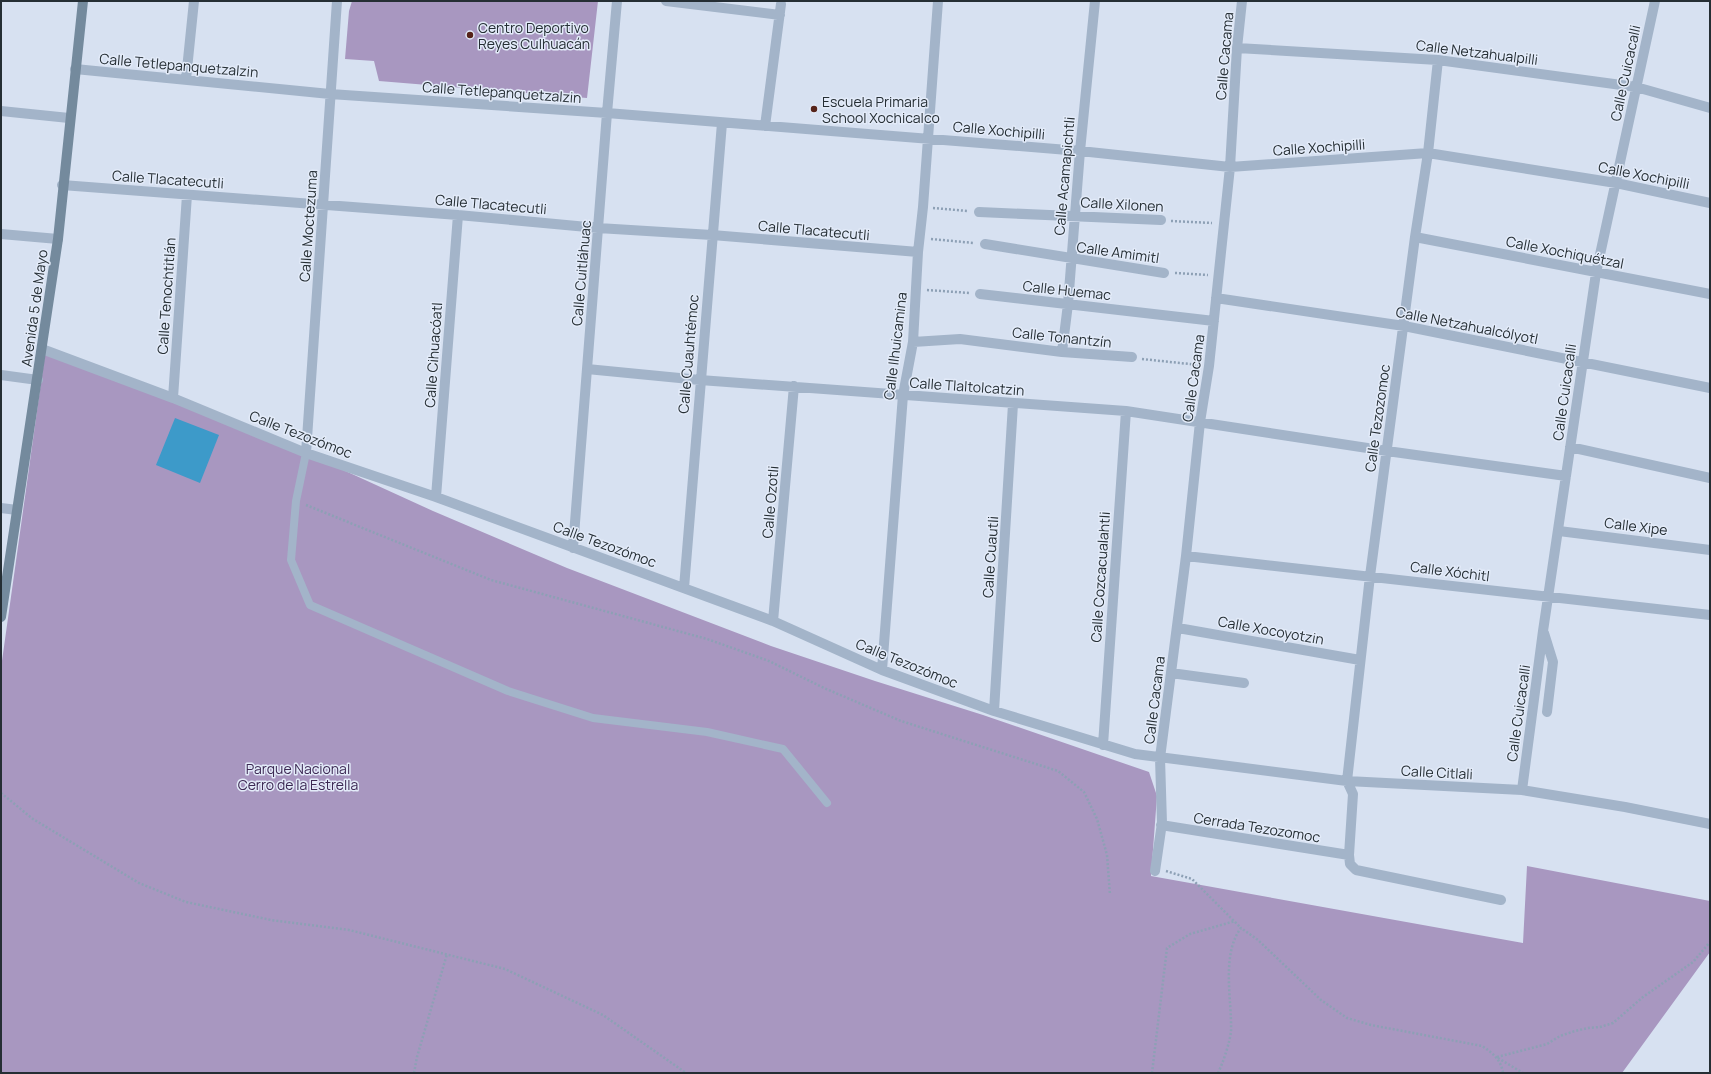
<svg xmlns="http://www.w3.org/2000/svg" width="1711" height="1074" font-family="Manrope,sans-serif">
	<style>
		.green { fill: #a897c0 }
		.building { fill: #3d9ac9 }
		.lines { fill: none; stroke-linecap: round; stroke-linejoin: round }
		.path { stroke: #8da0b5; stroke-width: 2.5; stroke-dasharray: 2 2; stroke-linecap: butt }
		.lane { stroke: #a3b4c9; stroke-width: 8 }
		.street { stroke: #a3b4c9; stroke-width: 10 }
		.secondary { stroke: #748a9d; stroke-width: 10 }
		.poi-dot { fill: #56231a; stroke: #e3ebf9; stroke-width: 1.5 }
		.labels { text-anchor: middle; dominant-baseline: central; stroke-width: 3; stroke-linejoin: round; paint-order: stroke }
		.poi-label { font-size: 14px; fill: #252e34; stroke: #e3ebf9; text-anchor: start }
		.street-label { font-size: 14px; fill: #252e34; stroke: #e3ebf9 }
		.park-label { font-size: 14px; fill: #3c2853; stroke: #e3ebf9 }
	</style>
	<rect width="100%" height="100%" fill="#d7e1f1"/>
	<path class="green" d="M352,1H598L587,98L379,81L374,61L345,59L349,11Z
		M45,354L306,453L433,511L567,568L771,646L875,681L983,715L1149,772L1157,796L1151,876L1523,943L1527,866L1710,901V952L1622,1073H1V668Z"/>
	<path class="building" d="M175,418L219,435L200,483L156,465Z"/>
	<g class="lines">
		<path class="path" d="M933,208L968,211
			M1171,221L1212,223
			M931,239L974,243
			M1175,273L1208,275
			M927,290L970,293
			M1142,359L1199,365
			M306,505L491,580L707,639L769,661L824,688L901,721L1058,771L1084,792L1097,819L1107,855L1110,895
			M1,793L33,819L139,883L186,902L271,920L349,930L505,969L603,1015L686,1073
			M1166,871L1192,879L1241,928
			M1497,1057L1547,1044L1560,1036L1575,1031L1588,1028L1600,1027L1613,1023L1643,997L1693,962L1710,942
			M1498,1058L1523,1073
			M414,1073L417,1057L447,954
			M1152,1073L1167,948L1190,934L1235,921
			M1218,1073C1223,1063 1230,1042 1231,1031C1232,1000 1221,954 1241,928L1258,940L1321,1000L1347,1018L1371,1025L1482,1046C1493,1053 1501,1060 1503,1073"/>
		<path class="lane" d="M306,453L296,501L291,560L310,605L508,691L593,718L707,732L783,749L827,803"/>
		<path class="street" d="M666,1L780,15
			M1237,48L1438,60L1636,87L1710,108
			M1438,60L1428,153L1415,237L1370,576L1347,781L1353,794L1349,855L1350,864L1356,870L1501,900
			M75,69L330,94L607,113L1080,151L1230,167L1428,153L1616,183L1710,203
			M186,79L194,1
			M1,111L69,118
			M765,126L781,4
			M62,185L458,215L598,228L712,235L918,252
			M979,212L1161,220
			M1,234L58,239
			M1415,237L1710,294
			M985,244L1164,273
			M980,294L1214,321
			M1216,298L1404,326L1710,388
			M913,342L960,339L1062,352L1132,357
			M42,349L173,398L306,453L436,497L773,621L882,670L994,711L1135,754L1347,781L1522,790L1625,807L1710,824
			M1062,352L1068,304L1080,151L1095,1
			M587,369L700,380L1126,411L1387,451L1566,476
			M1,375L38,380
			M173,398L187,195
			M1570,447L1710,478
			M306,453L337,1
			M436,497L458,215
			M1,508L17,510
			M1559,531L1710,550
			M573,548L607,113L617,1
			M1186,556L1710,615
			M684,588L722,123
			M773,621L794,386
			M1178,628L1360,660
			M1544,633L1553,662L1547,712
			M882,670L903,395L913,342L918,252L923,207L938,1
			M1171,673L1244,683
			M994,711L1013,404
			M1103,745L1126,411
			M1522,790L1543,631L1596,273L1655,1
			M1161,825L1349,855
			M1155,871L1162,823L1160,758L1186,556L1200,422L1209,366L1230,167L1237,48L1242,1"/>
		<path class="secondary" d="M1,617L58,239L83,1"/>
	</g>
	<g class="poi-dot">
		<circle cx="470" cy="35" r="4"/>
		<circle cx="814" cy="109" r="4"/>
	</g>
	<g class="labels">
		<g class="poi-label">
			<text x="478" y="27">Centro Deportivo<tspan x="478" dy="16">Reyes Culhuacán</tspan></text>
			<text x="822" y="101">Escuela Primaria<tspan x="822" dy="16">School Xochicalco</tspan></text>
		</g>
		<g class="street-label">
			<text transform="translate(1477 52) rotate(7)">Calle Netzahualpilli</text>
			<text transform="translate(1224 56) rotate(-85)">Calle Cacama</text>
			<text transform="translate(179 65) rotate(5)">Calle Tetlepanquetzalzin</text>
			<text transform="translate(1625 73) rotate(-78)">Calle Cuicacalli</text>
			<text transform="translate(502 92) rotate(4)">Calle Tetlepanquetzalzin</text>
			<text transform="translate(999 130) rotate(5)">Calle Xochipilli</text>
			<text transform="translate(1319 147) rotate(-4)">Calle Xochipilli</text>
			<text transform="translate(1644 175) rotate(11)">Calle Xochipilli</text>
			<text transform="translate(1064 176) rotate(-85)">Calle Acamapichtli</text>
			<text transform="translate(168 179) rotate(4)">Calle Tlacatecutli</text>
			<text transform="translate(491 204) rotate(5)">Calle Tlacatecutli</text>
			<text transform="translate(1122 204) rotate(3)">Calle Xilonen</text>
			<text transform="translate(308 226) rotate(-86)">Calle Moctezuma</text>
			<text transform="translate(814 230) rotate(5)">Calle Tlacatecutli</text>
			<text transform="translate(1118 252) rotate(8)">Calle Amimitl</text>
			<text transform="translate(1565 252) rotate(11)">Calle Xochiquétzal</text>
			<text transform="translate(581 273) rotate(-85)">Calle Cuitláhuac</text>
			<text transform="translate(1067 290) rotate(6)">Calle Huemac</text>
			<text transform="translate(166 296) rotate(-86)">Calle Tenochtitlán</text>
			<text transform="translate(34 308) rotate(-82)">Avenida 5 de Mayo</text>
			<text transform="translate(1467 325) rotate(11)">Calle Netzahualcólyotl</text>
			<text transform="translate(1062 337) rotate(6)">Calle Tonantzín</text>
			<text transform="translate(895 346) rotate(-83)">Calle Ilhuicamina</text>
			<text transform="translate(688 354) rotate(-85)">Calle Cuauhtémoc</text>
			<text transform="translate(433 355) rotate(-86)">Calle Cihuacóatl</text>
			<text transform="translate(1193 378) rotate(-82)">Calle Cacama</text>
			<text transform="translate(967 386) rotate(4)">Calle Tlaltolcatzin</text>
			<text transform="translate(1564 392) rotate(-82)">Calle Cuicacalli</text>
			<text transform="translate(1377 418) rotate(-82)">Calle Tezozomoc</text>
			<text transform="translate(301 434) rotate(21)">Calle Tezozómoc</text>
			<text transform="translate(770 502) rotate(-85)">Calle Ozotli</text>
			<text transform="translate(1636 526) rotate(7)">Calle Xipe</text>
			<text transform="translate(605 544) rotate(20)">Calle Tezozómoc</text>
			<text transform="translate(990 557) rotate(-86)">Calle Cuautli</text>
			<text transform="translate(1450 571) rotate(7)">Calle Xóchitl</text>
			<text transform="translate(1100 577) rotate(-86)">Calle Cozcacualahtli</text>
			<text transform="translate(1271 630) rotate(10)">Calle Xocoyotzin</text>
			<text transform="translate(907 663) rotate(22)">Calle Tezozómoc</text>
			<text transform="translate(1154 700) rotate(-83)">Calle Cacama</text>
			<text transform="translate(1518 713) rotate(-82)">Calle Cuicacalli</text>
			<text transform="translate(1437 772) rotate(3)">Calle Citlali</text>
			<text transform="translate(1257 827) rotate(9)">Cerrada Tezozomoc</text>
		</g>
		<g class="park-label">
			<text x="298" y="768">Parque Nacional<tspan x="298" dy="16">Cerro de la Estrella</tspan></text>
		</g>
	</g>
	<rect width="1711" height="1074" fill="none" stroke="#252e34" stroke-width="4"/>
</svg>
